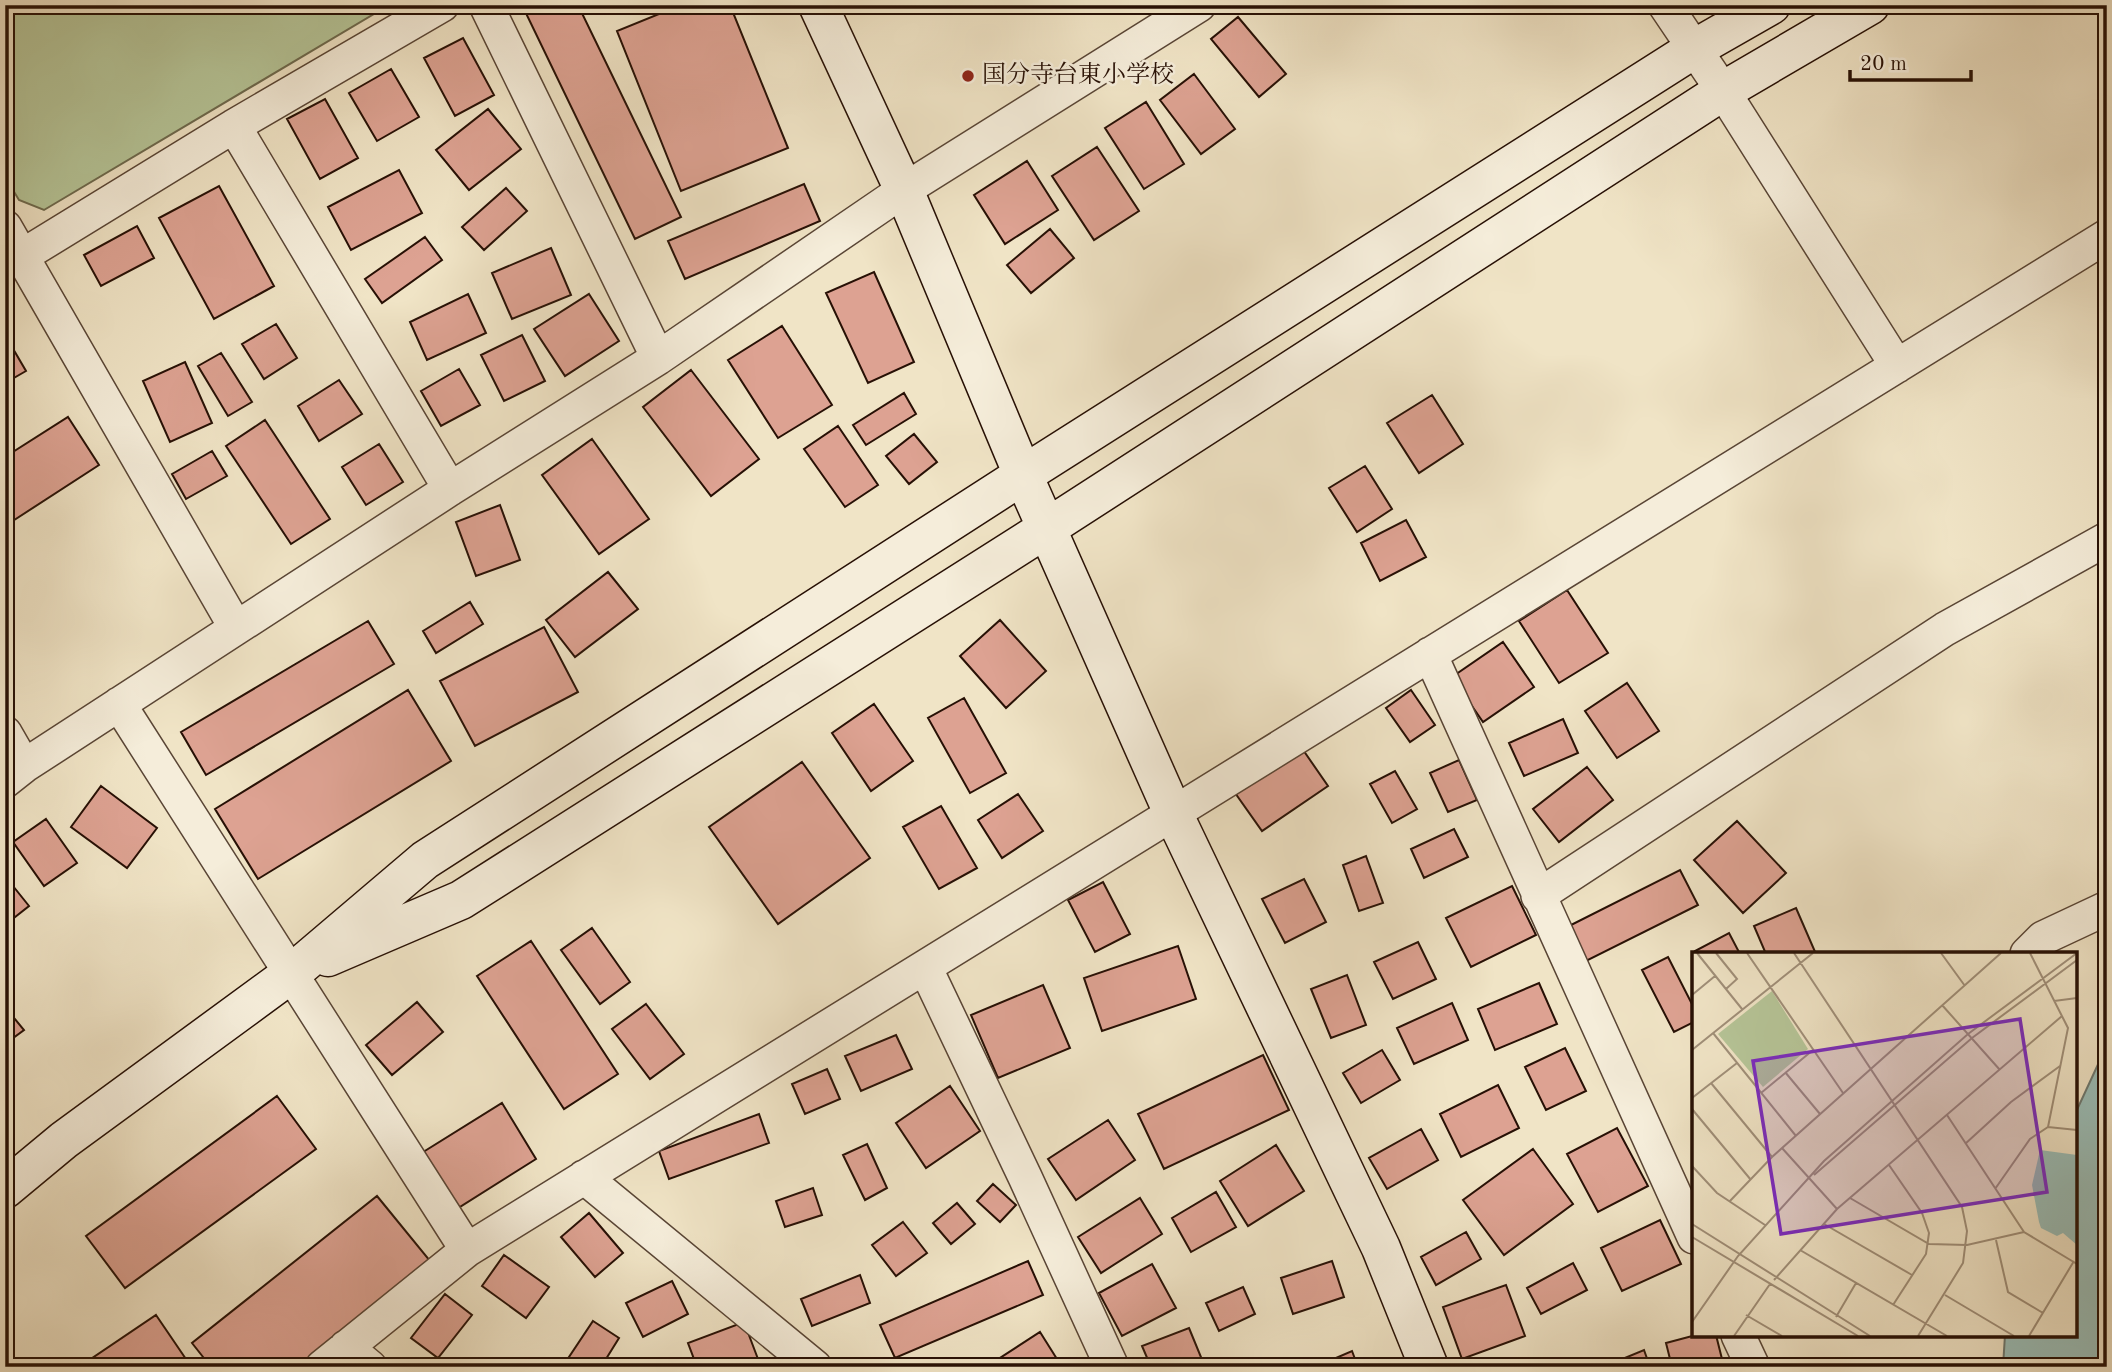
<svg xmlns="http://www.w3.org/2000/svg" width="2112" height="1372" font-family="'Old Standard TT','Noto Serif JP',serif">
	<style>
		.green { fill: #b6c598; stroke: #6e6a4e; stroke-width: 2 }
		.water { fill: #9abeb8; stroke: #6c7870; stroke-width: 2 }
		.building { fill: #dda292; stroke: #271005; stroke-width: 2 }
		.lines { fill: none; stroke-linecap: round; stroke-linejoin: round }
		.street-casing { stroke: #594535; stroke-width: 36 }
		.secondary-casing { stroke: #271005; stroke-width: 41 }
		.street { stroke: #f5edda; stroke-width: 33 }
		.secondary { stroke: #f5edda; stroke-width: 38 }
		.poi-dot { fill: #8f2418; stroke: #f5edda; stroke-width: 2.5 }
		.labels { text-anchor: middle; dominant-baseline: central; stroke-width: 5; stroke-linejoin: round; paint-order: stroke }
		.poi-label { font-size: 24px; fill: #271005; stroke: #f5edda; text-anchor: start }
		.inset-road { fill: none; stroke: #a08f79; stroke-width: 2 }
		.view { fill: #7b2cbf; fill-opacity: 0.15; stroke: #7b2cbf; stroke-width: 3.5 }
		.inset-edge { fill: none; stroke: #271005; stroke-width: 3.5 }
	</style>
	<rect width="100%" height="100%" fill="#f0e4c6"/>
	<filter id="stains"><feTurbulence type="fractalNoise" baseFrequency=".00286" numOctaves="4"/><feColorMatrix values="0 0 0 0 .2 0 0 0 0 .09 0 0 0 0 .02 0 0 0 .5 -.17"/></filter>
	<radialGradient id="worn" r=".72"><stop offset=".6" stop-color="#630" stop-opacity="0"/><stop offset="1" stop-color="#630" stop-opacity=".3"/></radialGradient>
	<path class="green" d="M5,5H389L44,210L19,200L5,177Z"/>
	<path class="water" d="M2107,1045V1367H2003L2005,1335H2075V1114Z"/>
	<path class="building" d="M522,5H578L681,217L635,239Z
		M681,5H730L788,148L681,191L617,31Z
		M1238,17L1286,74L1259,97L1211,39Z
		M463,38L494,95L455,116L424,58Z
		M391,69L419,117L377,141L349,93Z
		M1194,74L1235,129L1201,154L1160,100Z
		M325,99L358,158L320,179L287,119Z
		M1146,102L1184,164L1144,189L1105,128Z
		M488,109L521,149L469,190L436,150Z
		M1097,147L1139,211L1094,240L1052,176Z
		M1027,161L1058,210L1005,244L974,195Z
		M399,170L422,213L351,250L328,207Z
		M804,184L820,221L685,279L668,241Z
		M219,186L274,286L214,319L159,218Z
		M506,188L527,211L484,250L462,227Z
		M137,226L154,258L101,286L84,255Z
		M1050,229L1074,258L1031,293L1007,265Z
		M425,237L442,260L382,303L365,279Z
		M551,248L571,295L512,319L492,273Z
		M874,272L914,362L868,383L826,293Z
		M468,294L486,333L427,360L410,322Z
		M589,294L619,341L565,376L534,329Z
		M276,324L297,358L264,379L242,344Z
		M782,326L832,405L778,438L728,360Z
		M5,335L26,371L5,383Z
		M522,335L545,381L504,401L481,355Z
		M221,353L252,402L228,416L198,366Z
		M185,362L212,423L170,442L143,381Z
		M459,369L480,405L441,426L421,391Z
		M691,370L759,459L711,496L643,407Z
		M339,380L362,414L319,441L298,406Z
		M904,393L916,414L866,445L853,425Z
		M1432,395L1463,444L1419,473L1387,423Z
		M68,417L99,465L5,526V457Z
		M265,420L330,519L291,544L226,446Z
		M838,426L878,485L845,507L804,449Z
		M914,434L937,462L909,484L886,456Z
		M592,439L649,519L599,554L542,475Z
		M379,444L403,482L366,505L342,467Z
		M212,451L227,476L186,499L172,474Z
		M1365,466L1392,509L1357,532L1329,488Z
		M500,505L520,560L476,576L456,522Z
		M1406,520L1426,557L1380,581L1361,543Z
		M608,572L638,609L575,657L546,620Z
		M1567,590L1608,653L1559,683L1519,621Z
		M470,602L483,624L436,653L423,631Z
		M1000,620L1046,671L1006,708L960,656Z
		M368,621L394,664L206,775L181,732Z
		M544,627L578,692L475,746L440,681Z
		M1503,642L1534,687L1483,722L1452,677Z
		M1627,683L1659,731L1617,758L1585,711Z
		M408,690L451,761L258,879L215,809Z
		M1411,690L1435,725L1410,742L1386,708Z
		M964,698L1006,773L970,793L928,718Z
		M874,704L913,761L871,791L832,733Z
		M1563,719L1578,753L1524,776L1509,743Z
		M1299,744L1328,786L1262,831L1233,790Z
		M1459,760L1477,800L1448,812L1430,773Z
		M802,762L870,858L778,924L709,827Z
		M1587,767L1613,800L1559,842L1533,809Z
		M1395,771L1417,809L1392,823L1370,784Z
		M101,786L157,828L127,868L71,827Z
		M1018,794L1043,831L1002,858L978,820Z
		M941,806L977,868L939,889L903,827Z
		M46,819L77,863L44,886L13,842Z
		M1737,821L1786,873L1743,913L1694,860Z
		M1454,829L1468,857L1424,878L1411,849Z
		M1366,856L1383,903L1359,911L1343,865Z
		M1680,870L1698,905L1584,962L1567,927Z
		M5,876L29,906L5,925Z
		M1304,879L1326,922L1285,943L1262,899Z
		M1103,882L1130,934L1095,952L1068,900Z
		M1512,886L1536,935L1471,967L1446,918Z
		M1796,908L1816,954H1766L1754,926Z
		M592,928L630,982L600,1004L561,950Z
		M1729,933L1740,954H1696L1695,951Z
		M531,941L618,1074L564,1109L477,976Z
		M1418,942L1436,979L1393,999L1374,962Z
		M1178,946L1196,999L1102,1031L1084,978Z
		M1668,957L1694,1008V1022L1674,1032L1642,970Z
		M1347,975L1366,1025L1331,1038L1311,989Z
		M1539,983L1557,1024L1495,1050L1478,1009Z
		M1043,985L1070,1048L998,1078L971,1015Z
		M417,1002L443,1032L392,1075L366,1045Z
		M1452,1003L1468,1040L1414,1064L1397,1028Z
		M646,1004L684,1054L650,1079L612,1029Z
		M5,1007L24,1030L5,1044Z
		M896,1035L912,1069L861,1091L845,1056Z
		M1565,1048L1586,1091L1546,1110L1525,1067Z
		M1382,1050L1400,1080L1361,1103L1343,1073Z
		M1263,1055L1289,1110L1164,1169L1138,1114Z
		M827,1069L840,1099L805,1114L792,1084Z
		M1498,1085L1519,1128L1461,1157L1440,1114Z
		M950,1086L980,1131L926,1168L896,1123Z
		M277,1096L316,1149L125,1288L86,1236Z
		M502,1103L536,1159L455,1210L420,1154Z
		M759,1114L769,1143L669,1179L659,1151Z
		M1108,1120L1135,1160L1076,1200L1048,1159Z
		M1617,1128L1648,1186L1598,1212L1567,1154Z
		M1421,1129L1438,1160L1387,1189L1369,1158Z
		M867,1144L887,1188L865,1200L843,1155Z
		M1276,1145L1304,1191L1248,1226L1220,1181Z
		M1533,1149L1573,1204L1504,1255L1463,1200Z
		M993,1184L1016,1205L1000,1222L977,1201Z
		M813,1188L822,1215L785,1227L776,1201Z
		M1216,1192L1236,1227L1191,1252L1172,1218Z
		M377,1196L439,1272L320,1367H211L192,1343Z
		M1140,1198L1162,1234L1101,1273L1078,1237Z
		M957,1203L975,1224L951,1244L933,1223Z
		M589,1213L623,1253L595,1277L561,1237Z
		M1660,1220L1681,1264L1622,1291L1601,1248Z
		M903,1222L927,1253L896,1276L872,1245Z
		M1466,1232L1481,1259L1436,1285L1421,1257Z
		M504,1255L549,1287L526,1318L482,1286Z
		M1028,1261L1043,1295L895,1358L880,1325Z
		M1332,1261L1344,1297L1293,1314L1281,1278Z
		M1573,1263L1587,1290L1541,1314L1527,1288Z
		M1152,1264L1176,1308L1122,1336L1099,1293Z
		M860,1275L870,1303L812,1326L801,1299Z
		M672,1281L688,1314L643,1337L626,1303Z
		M1506,1285L1525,1336L1462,1359L1443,1307Z
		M1243,1287L1255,1314L1219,1331L1206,1303Z
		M445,1294L472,1315L438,1358L411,1338Z
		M156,1315L190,1365L79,1367Z
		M593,1321L619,1338L601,1367H585L569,1357Z
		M744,1322L761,1367H697L688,1343Z
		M1189,1328L1203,1362L1192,1367H1151L1142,1346Z
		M1040,1332L1062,1367H986Z
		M1696,1335H1716L1724,1367H1672L1666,1343Z
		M1644,1350L1650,1367H1603Z
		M1352,1351L1358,1367H1315Z"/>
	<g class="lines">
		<defs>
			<path id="street" d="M486,5L658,358
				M1665,5L1723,91L1897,366
				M234,126L450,489
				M5,227L236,628
				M22,256L234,126L442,5
				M1430,654L1694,1237
				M119,704L467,1250
				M5,733L24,766
				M5,781L24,766L450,489L658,358L904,190L1199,5
				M1538,896L1945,629L2107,539
				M2027,954L2043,938L2107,908
				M925,967L1025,1177L1112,1367
				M584,1177L815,1367
				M1738,1335L1753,1367
				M346,1347L370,1367
				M322,1367L467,1250L2107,236"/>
			<path id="secondary" d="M818,5L904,190L1023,475L1173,813L1381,1248L1429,1367
				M328,957L461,900L1047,528L1723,91L1870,5
				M5,1189L64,1140L292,973L425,860L1023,475L1694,49L1771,5"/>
		</defs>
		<use href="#street" class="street-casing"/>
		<use href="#secondary" class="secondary-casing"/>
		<use href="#street" class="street"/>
		<use href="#secondary" class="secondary"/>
	</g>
	<circle class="poi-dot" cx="968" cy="76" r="7"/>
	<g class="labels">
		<g class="poi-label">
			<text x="982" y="76">国分寺台東小学校</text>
		</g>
	</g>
	<g transform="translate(1692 952)">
		<rect width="385" height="385" fill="#f0e4c6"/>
		<path d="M80,39L116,97L71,135L26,82Z" fill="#b6c598"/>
		<path d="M348,198L385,203V293L371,281L365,284L349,276L347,270L340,233Z" fill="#9abeb8"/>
		<path class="inset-road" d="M5,1L50,57M24,1L45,27L34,37M55,1L151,141M102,1L270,255L275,279L271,311L226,384M249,1L273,34M338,1L376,76L356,175M0,43L23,24M362,49L385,46M250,53L308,118M21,81L104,184M0,98L121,1M93,120L128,162M19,131L80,205M69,141L121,98M0,146L45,111M0,157L59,228M255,163L332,280L385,312M273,192L319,150L368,114M90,196L145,257M197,213L230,261L237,281L234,302L201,353M0,214L25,241L73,273M122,223L280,86L385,8M303,237L338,187L356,175L385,178M158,246L237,292L275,293L332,280M37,250L80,205L309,1M0,272L178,384M132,272L220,323M0,285L166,384M304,288L316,340L351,361M108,298L255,384M82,328L145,257L370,64M253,343L322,384M54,363L90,384M144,365L164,331M0,370L46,304L132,209L276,82L385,1M42,384L78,332M337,384L382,309"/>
		<path class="view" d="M328,67L355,240L89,282L61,109Z"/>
		<rect width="385" height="385" class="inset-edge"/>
	</g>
	<rect width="2112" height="1372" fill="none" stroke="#f0e4c6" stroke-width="28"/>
	<rect x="7" y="7" width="2098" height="1358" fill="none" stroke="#271005" stroke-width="3.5"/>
	<rect x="14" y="14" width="2084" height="1344" fill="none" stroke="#271005" stroke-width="2"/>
	<path d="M1850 70v10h121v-10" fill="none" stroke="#271005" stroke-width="3.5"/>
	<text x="1860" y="70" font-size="21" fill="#271005" stroke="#f5edda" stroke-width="5" paint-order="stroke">20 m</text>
	<rect width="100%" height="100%" filter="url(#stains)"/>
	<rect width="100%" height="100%" fill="url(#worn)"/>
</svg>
